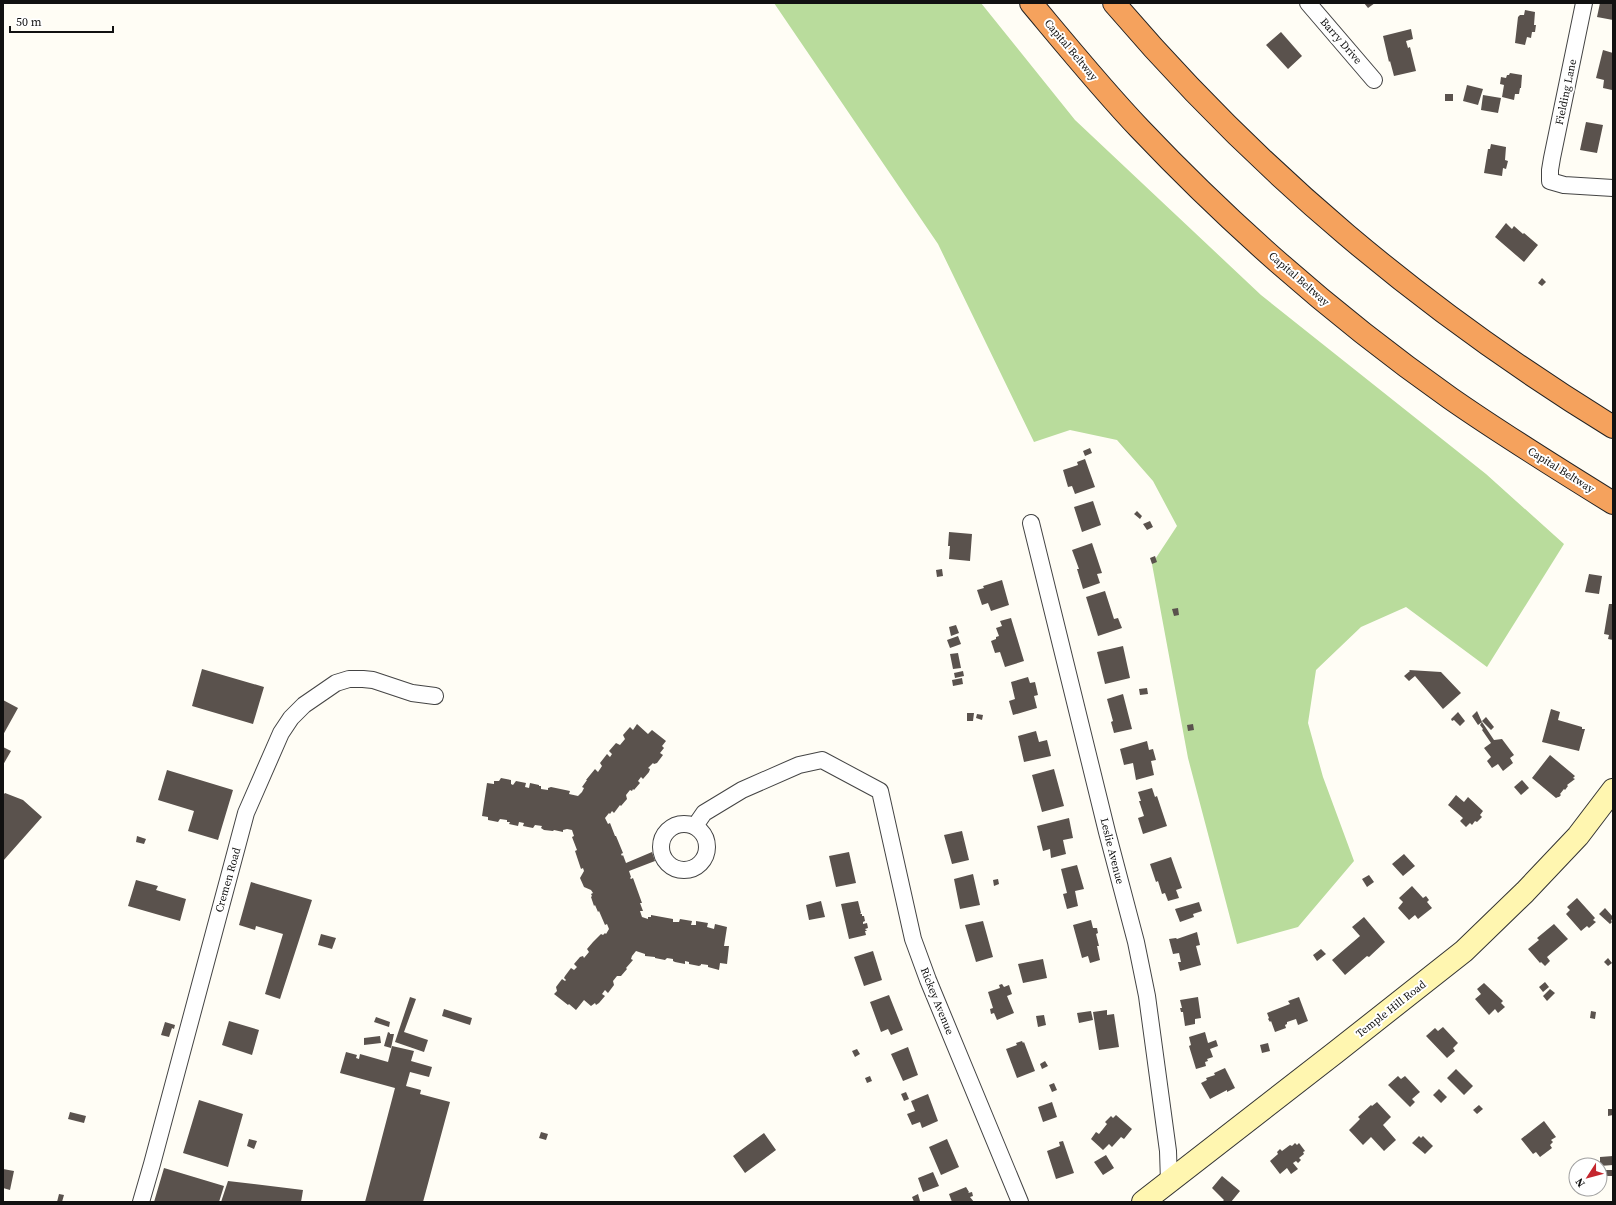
<svg xmlns="http://www.w3.org/2000/svg" width="1616" height="1205" font-family="'Source Serif 4',serif">
	<style>
		.forest { fill: #b9dc9c }
		.building { fill: #5a524d }
		.lines { fill: none; stroke-linecap: round; stroke-linejoin: round }
		.minor-casing { stroke: #444; stroke-width: 18 }
		.secondary-casing { stroke: #333; stroke-width: 24 }
		.motorway-casing { stroke: #222; stroke-width: 24 }
		.minor { stroke: #fff; stroke-width: 16 }
		.secondary { stroke: #fff6b0; stroke-width: 22 }
		.motorway { stroke: #f5a25d; stroke-width: 22 }
		.labels { text-anchor: middle; dominant-baseline: central; stroke-width: 4; stroke-linejoin: round; paint-order: stroke }
		.street-label { font-size: 11px; fill: #111; stroke: #fff }
	</style>
	<rect width="100%" height="100%" fill="#fffdf5"/>
	<path class="forest" d="M774,3H981L1075,120L1261,295L1486,474L1564,544L1487,667L1406,607L1361,627L1316,670L1308,723L1323,777L1354,861L1298,927L1237,944L1188,758L1152,564L1177,526L1153,481L1117,440L1070,430L1034,442L938,244Z"/>
	<path class="building" d="M1364,3H1375L1368,8Z
		M1600,3H1613V20L1597,17Z
		M1525,10L1535,12L1534,25H1536L1535,32H1532L1531,38L1527,37L1525,45L1515,43L1518,17L1520,15H1524Z
		M1411,29L1413,39L1406,41L1408,48L1410,47L1416,71L1394,76L1390,61L1389,62L1383,36Z
		M1281,32L1302,56L1288,69L1266,45Z
		M1603,50L1613,53V83L1612,90L1603,88L1604,80L1596,78Z
		M1510,73L1522,75L1521,88H1520L1519,94H1515L1514,100L1502,97L1504,85L1500,84L1501,77L1506,78L1507,75H1509Z
		M1467,85L1483,89L1478,105L1463,101Z
		M1445,94H1453V101H1445Z
		M1483,95L1501,98L1498,113L1481,110Z
		M1586,122L1603,125L1597,153L1580,150Z
		M1491,144L1506,147L1505,160L1508,161L1506,169L1503,168L1502,176L1484,173L1488,149H1490Z
		M1506,223L1512,229L1514,226L1523,234L1524,233L1538,245L1524,262L1495,237Z
		M1542,278L1546,282L1542,286L1538,283Z
		M1090,448L1092,453L1085,456L1083,451Z
		M1085,459L1095,487L1075,494L1072,486L1068,487L1063,470L1078,465L1077,462Z
		M1093,501L1101,525L1082,532L1074,507Z
		M1137,511L1142,516L1140,519L1134,514Z
		M1150,521L1153,527L1147,530L1143,524Z
		M949,532L972,534L970,561L949,559L950,546H948Z
		M1092,543L1102,573L1097,574L1100,583L1083,589L1077,569H1079L1072,550Z
		M1155,556L1157,562L1152,564L1150,558Z
		M942,569L943,576L937,577L936,570Z
		M1589,574L1602,576L1599,594L1585,592Z
		M1002,580L1009,605L991,611L988,603L982,605L977,590L984,588L983,586Z
		M1105,591L1114,619L1118,618L1122,628L1098,636L1086,597Z
		M1609,604H1613V640L1608,639L1609,635L1604,634Z
		M1178,608L1179,615L1174,616L1172,609Z
		M1011,618L1024,661L1005,667L1000,652L995,653L991,641L996,639V637L999,636L996,628L1002,626L1000,621Z
		M956,625L959,633L951,636L949,627Z
		M958,636L961,644L950,648L947,640Z
		M1123,646L1130,678L1105,684L1097,652Z
		M958,653L961,668L953,669L950,654Z
		M202,669L264,687L253,724L192,706Z
		M1409,670L1441,672L1461,693L1443,709L1415,676L1409,681L1404,676L1410,671Z
		M963,671L964,676L955,678L954,673Z
		M1028,677L1030,683L1035,682L1038,695L1034,696L1037,708L1013,715L1009,701L1015,699L1011,682Z
		M962,678L963,684L953,686L952,680Z
		M1147,688L1148,694L1140,695L1139,689Z
		M1123,694L1132,729L1114,733L1111,722L1113,721L1107,699Z
		M3,700L18,708L3,735Z
		M1551,709L1560,712L1558,720L1582,727V729H1585L1579,751L1542,742Z
		M1477,711L1482,722L1478,725L1472,716Z
		M1458,712L1465,721L1460,726L1454,720L1452,721L1451,719Z
		M967,713H974L973,721H967Z
		M977,714L983,715L982,720L976,718Z
		M1486,717L1494,727L1491,730L1482,721Z
		M1482,722L1494,740L1502,739L1514,755L1510,758L1513,763L1503,771L1498,764L1492,768L1487,761L1491,757L1484,748L1491,743L1482,730L1483,729L1480,725Z
		M637,724L648,734L652,730L666,741L662,746L664,748L660,753L663,755L657,763L654,764L653,763L648,768L650,769L649,772L643,779L641,777L638,781L640,783L634,790L633,789L632,791L630,790L626,795L627,799L621,806L620,805L614,813L612,811L610,814L609,813L605,818L608,824L610,823L615,836H616L623,853L621,854L622,856L623,855L626,863L652,852L655,861L629,871L631,877L630,878L631,879L633,878L642,903H640L643,911H640L642,917L648,919V917H651V915L673,919V922H679L680,919L692,921L691,925H696V921L708,923L707,927L714,929L715,924L727,927L724,946H729L727,964L720,963L719,970L708,967V965L701,964V965L699,966L689,964V962L685,961V964L675,962L673,961V959L667,958L665,960L655,958V957L645,956V954L636,951L632,956L631,959L633,960L626,968L627,969L621,976H617L613,981L614,985L608,993L605,990L602,994L605,996L599,1003L596,1005L595,1003L591,1006L584,1000L576,1010L569,1004L568,1005L554,994L557,991L556,987L562,979L565,981L566,980L564,978L565,976L571,968L574,970L577,967L574,964L580,957L583,956L584,958L589,952L587,949L593,942L601,934L603,935L605,933L606,934L609,929L607,924L605,925L599,911L598,912L595,905L594,906L591,897L592,896L591,894L593,893L591,890L584,887L580,878L584,871L583,868L581,869L575,851L577,850L572,837L574,836L572,830L567,829L563,830V832L554,830L553,831L544,830L541,828L542,826L535,825L533,828L523,826L524,823L519,822L518,826L509,824L510,822H507V820L500,819L498,822L488,820V817L482,816L487,783L494,784V781H499L501,778L511,780V784L513,785L516,781L526,783L525,787L529,788L530,783L539,785V786H541V789L548,790V788L551,787L570,791L569,794L578,796L582,792L584,788L582,787L587,780H586L595,769L598,772L602,766L600,763L607,754L610,757L612,754L609,751L616,743L620,745L625,739L623,735L630,727L633,730Z
		M1193,724L1194,730L1188,731L1187,725Z
		M1036,731L1039,742L1047,740L1051,756L1024,762L1018,736Z
		M1147,741L1149,750L1153,749L1156,760L1151,761L1154,775L1136,780L1133,763L1124,765L1120,749Z
		M3,747L11,751L3,765Z
		M1550,755L1575,776L1573,778L1575,779L1567,785L1568,786L1565,790L1564,789L1560,794L1561,795L1559,797H1558L1556,798L1532,778Z
		M1054,769L1064,806L1042,812L1032,775Z
		M167,770L233,790L218,840L188,831L194,811L158,800Z
		M1522,780L1529,788L1521,795L1514,787Z
		M1152,788L1155,797L1157,796L1167,826L1143,834L1138,818L1144,816L1139,801H1141L1138,792Z
		M5,793L23,800L42,817L3,861V795Z
		M1456,795L1464,802L1468,797L1483,811L1480,815L1482,817L1477,822L1475,821L1472,825L1470,823L1466,827L1460,821L1463,818L1448,805Z
		M1069,818L1073,838L1063,840L1066,854L1051,858L1050,849L1043,851L1037,826Z
		M962,831L969,860L952,864L944,835Z
		M137,836L146,839L144,844L136,842Z
		M849,852L856,883L836,887L829,856Z
		M1404,854L1415,866L1403,876L1392,864Z
		M1171,857L1182,888L1176,890L1179,898L1168,901L1165,893L1162,894L1158,881L1156,882L1150,864Z
		M1077,865L1084,889L1075,891L1078,906L1067,909L1063,894L1067,893L1061,869Z
		M973,874L980,905L960,909L954,879Z
		M1369,875L1374,882L1367,887L1362,879Z
		M998,879L999,884L994,886L993,880Z
		M136,880L158,886L156,890L186,899L180,921L128,906Z
		M251,882L312,900L280,999L265,994L283,934L256,926L255,930L239,925Z
		M1412,886L1423,898L1426,896L1429,900L1427,902L1432,908L1418,919L1415,915L1409,920L1398,908L1403,902L1399,898Z
		M1577,898L1595,918L1593,920L1596,922L1589,928L1587,926L1581,931L1566,914L1570,910L1567,907Z
		M821,901L825,917L809,920L806,905Z
		M858,901L861,913L860,914H862V916H864L865,921L863,922V924L867,923L868,928L865,929L867,931H865L866,935L849,939L841,904Z
		M1199,902L1202,911L1193,914L1194,917L1180,922L1175,909Z
		M1605,908L1613,917L1611,921L1612,922L1610,924L1599,914Z
		M1364,917L1385,942L1369,957L1367,956L1345,975L1332,960L1360,936L1352,927Z
		M1091,920L1093,928H1097L1098,933L1096,934L1099,946H1097L1100,960L1090,963L1088,956L1082,958L1073,925Z
		M983,921L993,957L976,962L965,925Z
		M1554,924L1568,939L1547,957L1550,961L1545,966L1541,962L1540,963L1528,949L1539,940L1537,938Z
		M1197,932L1200,945L1196,946L1201,965L1180,971L1178,962H1181L1179,953L1173,954L1169,939L1176,938L1177,939Z
		M321,934L336,938L332,949L318,945Z
		M1321,949L1326,954L1317,961L1313,955Z
		M873,951L882,980L864,986L854,957Z
		M1608,958L1612,963L1608,966L1604,962Z
		M1043,959L1047,978L1023,983L1018,964Z
		M1545,982L1549,987L1543,992L1539,987Z
		M1484,983L1503,1001L1501,1003L1505,1007L1498,1013L1495,1009L1489,1015L1475,999L1481,994L1477,989Z
		M1002,984L1004,987L1009,985L1012,994L1007,996L1014,1013L997,1020L994,1013L991,1014L990,1009L993,1008L988,992L1000,988L999,985Z
		M1550,989L1555,993L1547,1001L1543,996Z
		M889,995L903,1030L891,1035L888,1029L881,1032L870,1002Z
		M410,997L416,999L404,1032L428,1040L424,1052L395,1042Z
		M1198,997L1201,1018L1195,1019V1024L1185,1026L1183,1012H1181L1180,1008H1182L1180,1000Z
		M1299,997L1308,1021L1298,1025L1296,1019L1287,1022V1024L1285,1025L1286,1028L1275,1032L1271,1021L1270,1022L1268,1019L1269,1018L1267,1013L1290,1004L1288,1001Z
		M444,1009L472,1018L470,1025L442,1016Z
		M1107,1010V1015L1114,1014L1119,1047L1099,1050L1093,1012Z
		M1091,1011L1093,1020L1079,1023L1077,1013Z
		M1591,1011L1596,1012L1595,1019L1590,1018Z
		M1044,1015L1046,1025L1038,1027L1036,1016Z
		M376,1017L390,1022L389,1027L374,1022Z
		M229,1021L259,1030L252,1055L222,1045Z
		M165,1022L175,1025L174,1029L172,1028L169,1037L161,1035Z
		M1443,1027L1458,1043L1453,1048L1455,1051L1447,1058L1426,1036L1435,1028L1438,1031Z
		M388,1032L390,1033V1034H394L391,1048L384,1046Z
		M1205,1032L1208,1043L1216,1040L1218,1046L1210,1049L1213,1057L1207,1059L1208,1061L1205,1062L1206,1066L1196,1069L1189,1046L1191,1045L1189,1037Z
		M380,1036L381,1043L364,1045V1038Z
		M1022,1041L1023,1043L1024,1042L1035,1071L1017,1078L1006,1049L1017,1045L1016,1043Z
		M1268,1043L1270,1051L1262,1053L1260,1045Z
		M392,1046L414,1051L411,1061L432,1067L429,1077L410,1072L406,1086L421,1090L420,1094L450,1102L423,1202H365L395,1088L340,1073L346,1052L357,1055L356,1058L359,1059L360,1054L388,1062Z
		M908,1047L918,1075L903,1081L891,1054Z
		M857,1049L860,1054L855,1057L852,1051Z
		M1045,1061L1048,1066L1042,1069L1040,1064Z
		M1225,1068L1235,1088L1227,1092V1090L1210,1099L1201,1083L1207,1080L1206,1078L1215,1075L1214,1073Z
		M1456,1069L1473,1086L1464,1095L1447,1078Z
		M870,1076L872,1081L867,1083L865,1078Z
		M1398,1076L1401,1079L1405,1076L1420,1092L1412,1099L1415,1102L1410,1107L1388,1085Z
		M1054,1083L1057,1090L1052,1092L1049,1085Z
		M1439,1089L1447,1097L1441,1103L1433,1095Z
		M906,1092L909,1099L904,1101L901,1094Z
		M928,1094L938,1121L922,1128L920,1122L912,1125L907,1114L915,1111L911,1101Z
		M199,1100L243,1114L228,1167L183,1153Z
		M1052,1102L1057,1117L1043,1122L1038,1107Z
		M1377,1102L1391,1117L1383,1125L1396,1140L1384,1151L1371,1137L1363,1145L1349,1130L1360,1119L1358,1117L1371,1105L1372,1106Z
		M1479,1105L1483,1109L1477,1114L1473,1110Z
		M1608,1109H1613V1115L1608,1116Z
		M70,1112L86,1116L84,1123L68,1119Z
		M1116,1115L1132,1129L1124,1139L1121,1137L1112,1147L1109,1144L1103,1150L1091,1139L1096,1132L1099,1134L1107,1124L1105,1122L1111,1116L1113,1118Z
		M1544,1121L1556,1137L1551,1140L1553,1142L1550,1145L1552,1148L1540,1157L1536,1152L1533,1154L1521,1139Z
		M541,1132L548,1134L546,1140L539,1138Z
		M764,1133L776,1150L745,1173L733,1156Z
		M1419,1136L1421,1138L1423,1136L1433,1146L1425,1154L1412,1143Z
		M249,1139L257,1141L254,1149L247,1146Z
		M947,1139L959,1167L941,1175L929,1147Z
		M1063,1141L1074,1173L1056,1179L1047,1151L1060,1146L1059,1142Z
		M1295,1143L1297,1145L1299,1143L1305,1151L1303,1152L1304,1154L1299,1158L1301,1160L1298,1163L1296,1161L1293,1163L1298,1169L1291,1174L1287,1168L1280,1174L1270,1161L1278,1154L1277,1152L1280,1149L1282,1151L1290,1145L1292,1146Z
		M1106,1155L1114,1168L1103,1175L1094,1162Z
		M1613,1156V1165L1600,1166V1157Z
		M164,1168L224,1186L219,1202H154Z
		M3,1169L14,1171L10,1190L3,1188Z
		M1606,1170H1613V1176H1606Z
		M933,1172L939,1186L923,1192L918,1178Z
		M1222,1176L1240,1191L1231,1202H1222L1224,1200L1212,1188Z
		M228,1181L303,1190L301,1202H221Z
		M966,1187L969,1192L968,1193L972,1192L973,1196L970,1197L974,1202H952L949,1194Z
		M59,1194L64,1195L62,1202H57Z
		M918,1194L920,1201L914,1202L912,1197Z"/>
	<g class="lines">
		<defs>
			<path id="minor" d="M1308,3L1374,80
				M1584,3L1552,158L1550,170V181L1564,185L1613,188
				M1031,523L1107,832L1136,942L1147,996L1168,1151L1169,1182
				M661 847a23 23 0 1 1 46 0a23 23 0 1 1-46 0Z
				M695,826L704,813L742,790L799,765L822,760L880,791L913,939L928,980L1020,1202
				M141,1202L152,1164L246,813L281,733L291,718L304,705L336,683L349,679H363L373,680L412,693L435,696"/>
			<path id="secondary" d="M1143,1202L1336,1052L1464,951L1525,892L1578,836L1613,790"/>
			<path id="motorway" d="M1031,3C1067,46 1102,89 1140,129C1234,228 1338,319 1450,398C1503,435 1558,469 1613,503
				M1114,3C1259,173 1423,310 1613,427"/>
		</defs>
		<use href="#minor" class="minor-casing"/>
		<use href="#secondary" class="secondary-casing"/>
		<use href="#motorway" class="motorway-casing"/>
		<use href="#minor" class="minor"/>
		<use href="#secondary" class="secondary"/>
		<use href="#motorway" class="motorway"/>
	</g>
	<g class="labels">
		<g class="street-label">
			<text transform="translate(1341 41) rotate(49)">Barry Drive</text>
			<text transform="translate(1071 50) rotate(50)">Capital Beltway</text>
			<text transform="translate(1566 92) rotate(-78)">Fielding Lane</text>
			<text transform="translate(1299 279) rotate(41)">Capital Beltway</text>
			<text transform="translate(1561 470) rotate(32)">Capital Beltway</text>
			<text transform="translate(1112 851) rotate(76)">Leslie Avenue</text>
			<text transform="translate(228 880) rotate(-74)">Cremen Road</text>
			<text transform="translate(937 1001) rotate(68)">Rickey Avenue</text>
			<text transform="translate(1391 1009) rotate(-38)">Temple Hill Road</text>
		</g>
	</g>
	<rect width="1616" height="1205" fill="none" stroke="#111111" stroke-width="8"/>
	<g transform="translate(1588 1177) rotate(234)"><circle r="19" fill="#ffffff" stroke="#a0a0a0"/>
	<path d="M0-3L7 15L0 10L-7 15Z" fill="#c4262e"/>
	<text y="-6" font-size="11" font-weight="bold" text-anchor="middle" fill="#111111">N</text>
	</g>
	<path d="M10 26v6h103v-6" fill="none" stroke="#111111" stroke-width="2"/>
	<text x="16" y="26" font-size="12" fill="#111111" stroke="#ffffff" stroke-width="3" paint-order="stroke">50 m</text>
</svg>
